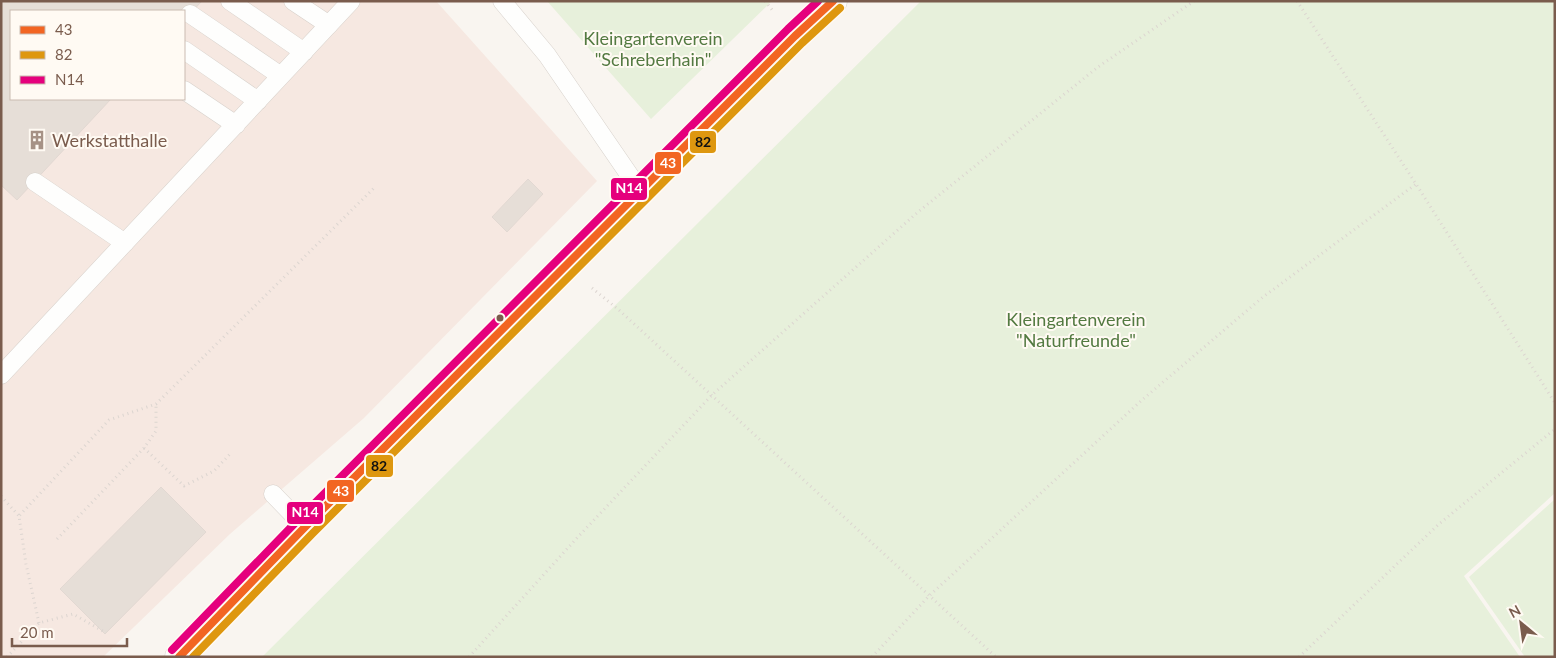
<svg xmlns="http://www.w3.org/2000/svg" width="1556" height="658" font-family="Lato,sans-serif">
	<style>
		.commercial { fill: #f6e8e1; fill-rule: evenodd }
		.green { fill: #e7f0db }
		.building { fill: #e6ded7; stroke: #e2d8d2 }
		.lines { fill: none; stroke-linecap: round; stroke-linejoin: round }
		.lane-casing { stroke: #d7d1cb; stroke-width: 19 }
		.secondary-casing { stroke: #d9d2cb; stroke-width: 29 }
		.path { stroke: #dcd5d0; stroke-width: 3; stroke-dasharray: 1 4; stroke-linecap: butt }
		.lane { stroke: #fefefd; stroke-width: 18 }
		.secondary { stroke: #fefefd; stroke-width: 28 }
		.bus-1-casing { stroke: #fffaf3; stroke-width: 11 }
		.bus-2-casing { stroke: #fffaf3; stroke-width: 11 }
		.bus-3-casing { stroke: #fffaf3; stroke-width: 11 }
		.bus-1 { stroke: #f26522; stroke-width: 8 }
		.bus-2 { stroke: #de970f; stroke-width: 8 }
		.bus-3 { stroke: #e5007d; stroke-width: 8 }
		.bus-dot { fill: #7a5c4d; stroke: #fffaf3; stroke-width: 2 }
		.labels { text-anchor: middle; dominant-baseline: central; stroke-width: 4; stroke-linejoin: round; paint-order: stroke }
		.park-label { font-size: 18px; fill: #537a41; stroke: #fffaf3 }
		.poi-label { font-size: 18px; fill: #7a5c4d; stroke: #fffaf3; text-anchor: start }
		.line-badge { stroke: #fffaf3; stroke-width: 2 }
		.badge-label { font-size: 14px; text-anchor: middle; font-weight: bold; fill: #fff }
		.pale-badge-label { font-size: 14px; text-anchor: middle; font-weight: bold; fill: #111 }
	</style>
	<rect width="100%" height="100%" fill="#f9f5f0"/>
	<path class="commercial" d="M1,1H436L597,181L364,418L230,534L103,657H1ZM11,11H184V99H11Z"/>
	<path class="green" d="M547,1H772L651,119Z
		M921,1H1555V493L1464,576L1520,657H262Z
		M1555,499V657H1525L1469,577Z"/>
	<path class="building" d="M1,1H202L184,20V11H11V99H111L17,200L1,185Z
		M528,179L543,194L507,232L492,217Z
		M161,487L206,532L105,634L60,589Z"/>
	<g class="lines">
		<defs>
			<path id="lane" d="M230,1L304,52
				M293,1L329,25
				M502,1L547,55L641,192
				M190,14L281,76
				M184,50L258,101
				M184,90L236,125
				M35,182L125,243
				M1,375L351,1
				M273,494L305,527"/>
			<path id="secondary" d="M179,657L305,527L795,36L833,1"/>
		</defs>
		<use href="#lane" class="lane-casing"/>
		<use href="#secondary" class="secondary-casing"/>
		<path class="path" d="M765,1L773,11
			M1297,1L1416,184L1555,403
			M592,288L619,310L996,657
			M144,448L184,486L214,471L230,454
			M1,496L19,516
			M57,539L144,448L156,431V404
			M39,623L26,564L19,516L109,420L156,404L374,188
			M7,657L39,623L73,614L103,631
			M469,657L576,539L712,395L918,212L1098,67L1194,1
			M872,657L929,596L1142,400L1263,297L1416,184
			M1299,657L1439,524L1555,429"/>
		<use href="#lane" class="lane"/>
		<use href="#secondary" class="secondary"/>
		<defs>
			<path id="bus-1" d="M179,657L305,527L795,36L833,1"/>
			<path id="bus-2" d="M193,657L312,534L802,43L840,8"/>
			<path id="bus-3" d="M172,650L298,520L788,29L818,1"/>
		</defs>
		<use href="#bus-1" class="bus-1-casing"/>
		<use href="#bus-2" class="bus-2-casing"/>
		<use href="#bus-3" class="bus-3-casing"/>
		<use href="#bus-1" class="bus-1"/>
		<use href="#bus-2" class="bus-2"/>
		<use href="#bus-3" class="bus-3"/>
	</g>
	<defs>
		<symbol id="building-bare" viewBox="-9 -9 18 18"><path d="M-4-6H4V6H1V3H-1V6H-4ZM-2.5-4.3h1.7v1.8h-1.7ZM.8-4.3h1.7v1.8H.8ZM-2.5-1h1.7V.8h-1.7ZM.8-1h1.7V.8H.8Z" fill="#a69286" stroke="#fffaf3" stroke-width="2.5" paint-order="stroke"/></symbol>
	</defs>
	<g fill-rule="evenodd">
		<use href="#building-bare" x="23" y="126" width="28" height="28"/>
	</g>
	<circle class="bus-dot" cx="500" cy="318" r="4.5"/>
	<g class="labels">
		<g class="park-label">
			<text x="653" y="38">Kleingartenverein<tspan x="653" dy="21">"Schreberhain"</tspan></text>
			<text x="1076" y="319">Kleingartenverein<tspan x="1076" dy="21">"Naturfreunde"</tspan></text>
		</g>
		<g class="poi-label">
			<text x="52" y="140">Werkstatthalle</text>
		</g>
	</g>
	<g class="line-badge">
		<rect x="689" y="130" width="28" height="24" rx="5" fill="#de970f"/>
		<rect x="654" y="151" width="28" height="24" rx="5" fill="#f26522"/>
		<rect x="610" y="177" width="38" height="24" rx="5" fill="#e5007d"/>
		<rect x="365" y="454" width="29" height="24" rx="5" fill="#de970f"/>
		<rect x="326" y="479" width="29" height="24" rx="5" fill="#f26522"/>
		<rect x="286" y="501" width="38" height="24" rx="5" fill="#e5007d"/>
	</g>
	<g class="badge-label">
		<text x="668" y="168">43</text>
		<text x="629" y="193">N14</text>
		<text x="341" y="496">43</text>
		<text x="305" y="517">N14</text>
	</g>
	<g class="pale-badge-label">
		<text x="703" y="147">82</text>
		<text x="379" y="471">82</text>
	</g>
	<rect width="1556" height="658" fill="none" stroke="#7a5c4d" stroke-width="5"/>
	<rect x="10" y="10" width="175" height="90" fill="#fffaf3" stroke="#cabbb1"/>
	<rect x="20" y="26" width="25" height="8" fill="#f26522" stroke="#cabbb1"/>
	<text x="55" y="35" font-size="15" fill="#7a5c4d">43</text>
	<rect x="20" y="51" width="25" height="8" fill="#de970f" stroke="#cabbb1"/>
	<text x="55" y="60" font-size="15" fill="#7a5c4d">82</text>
	<rect x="20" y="76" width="25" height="8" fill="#e5007d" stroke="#cabbb1"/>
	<text x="55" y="85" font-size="15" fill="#7a5c4d">N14</text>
	<g transform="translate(1521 623) rotate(331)" stroke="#fffaf3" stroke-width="4" paint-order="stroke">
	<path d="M0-4L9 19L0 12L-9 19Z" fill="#7a5c4d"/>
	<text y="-8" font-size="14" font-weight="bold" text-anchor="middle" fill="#7a5c4d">N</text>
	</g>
	<path d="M12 638v8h115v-8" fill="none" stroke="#7a5c4d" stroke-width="2.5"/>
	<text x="20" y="638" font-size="15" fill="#7a5c4d" stroke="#fffaf3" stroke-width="4" paint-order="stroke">20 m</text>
</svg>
